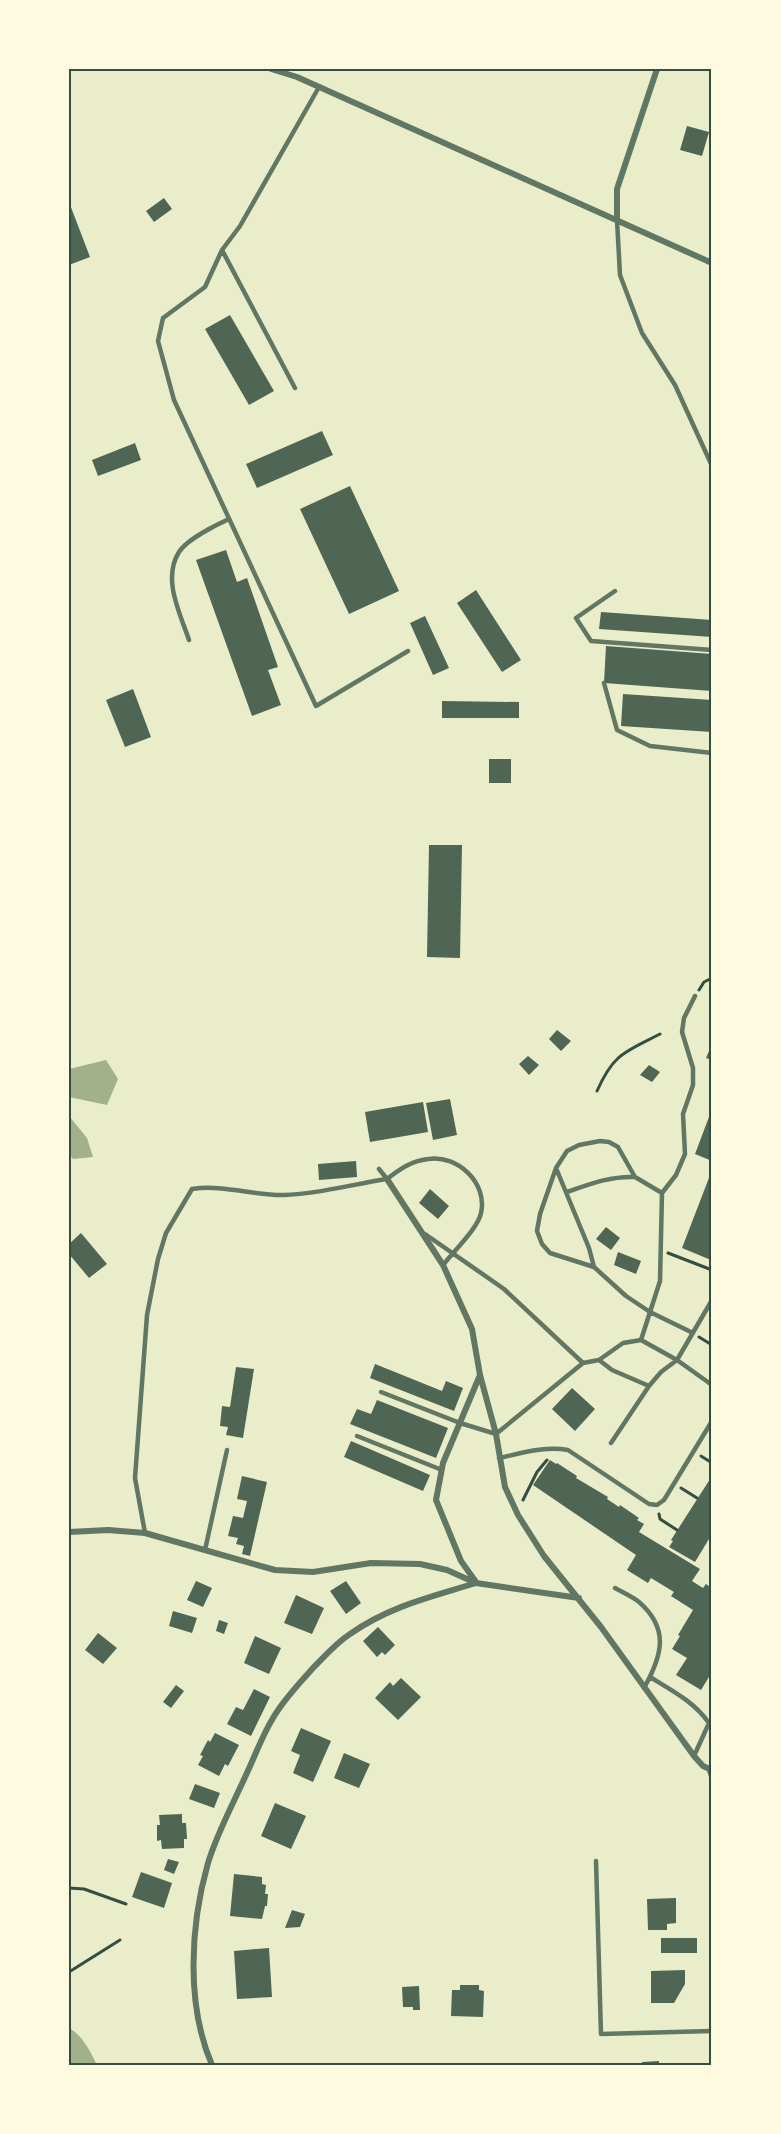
<svg xmlns="http://www.w3.org/2000/svg" width="781" height="2134" font-family="Helvetica,sans-serif">
	<style>
		.water { fill: #a3b18a }
		.building { fill: #4f6655 }
		.lines { fill: none; stroke-linecap: round; stroke-linejoin: round }
		.path { stroke: #344e41; stroke-width: 3 }
		.service { stroke: #617663; stroke-width: 4.5 }
		.minor { stroke: #617663; stroke-width: 6 }
		.neatline { fill: none; stroke: #344e41; stroke-width: 2 }
	</style>
	<rect width="100%" height="100%" fill="#e9edc9"/>
	<path class="water" d="M106,1060L118,1079L107,1105L69,1097V1069Z
		M69,1116L87,1138L93,1157L73,1159L69,1153Z
		M69,2028C82,2035 91,2052 97,2065H69Z"/>
	<path class="building" d="M687,126L709,132L702,156L680,150Z
		M164,198L172,209L154,222L146,211Z
		M69,202L90,257L69,265Z
		M230,315L274,391L249,405L205,329Z
		M322,431L333,455L257,488L246,464Z
		M135,443L141,460L98,476L92,460Z
		M350,486L399,591L349,614L300,509Z
		M226,550L237,582L247,578L278,667L268,670L281,705L252,716L196,560Z
		M476,590L521,660L502,672L457,603Z
		M601,612L712,620V637L599,629Z
		M425,616L449,668L433,675L410,623Z
		M606,646L712,654V691L604,683Z
		M133,689L151,737L125,747L106,700Z
		M623,694L712,700V732L621,726Z
		M442,701L519,702V718H442Z
		M489,759H511V783H489Z
		M429,845H462L460,958L427,957Z
		M557,1030L571,1041L561,1051L549,1039Z
		M712,1044V1060L706,1058Z
		M528,1056L539,1065L529,1075L519,1064Z
		M649,1065L660,1072L652,1082L640,1075Z
		M450,1099L457,1135L433,1140L426,1103Z
		M423,1102L428,1132L370,1142L365,1112Z
		M712,1109V1161L695,1154Z
		M356,1161L357,1177L319,1180L318,1164Z
		M712,1170V1257L711,1260L682,1248Z
		M430,1189L449,1206L438,1219L419,1203Z
		M606,1227L620,1238L611,1250L596,1239Z
		M81,1233L107,1264L89,1278L69,1254V1244Z
		M618,1252L641,1261L636,1274L614,1265Z
		M375,1364L442,1391L446,1381L463,1388L454,1411L370,1378Z
		M236,1367L254,1369L243,1438L226,1435L228,1427L220,1426L222,1406L230,1407Z
		M572,1388L595,1409L575,1431L552,1409Z
		M377,1400L448,1428L436,1458L350,1424L357,1409L371,1414Z
		M351,1441L430,1475L423,1491L344,1457Z
		M550,1460L556,1464L557,1463L577,1476L576,1478L608,1497L607,1499L619,1507L620,1505L639,1518L637,1520L644,1524L639,1532L700,1569L692,1581L703,1588L706,1584L712,1588V1672L701,1690L676,1675L687,1658L672,1649L680,1636L678,1635L693,1610L671,1596L674,1592L651,1578L648,1583L627,1570L636,1555L533,1485Z
		M242,1476L267,1482L250,1556L242,1554L244,1546L236,1544L238,1538L228,1536L233,1516L243,1518L247,1501L237,1499Z
		M712,1476V1534L695,1562L669,1547L673,1541L671,1540Z
		M196,1581L212,1588L203,1607L187,1600Z
		M346,1581L361,1603L346,1614L330,1591Z
		M296,1595L324,1608L312,1634L284,1623Z
		M173,1611L197,1618L192,1633L169,1626Z
		M219,1620L228,1623L224,1634L216,1631Z
		M378,1627L395,1645L385,1655L382,1652L377,1657L363,1641Z
		M98,1633L117,1648L103,1664L85,1650Z
		M255,1636L281,1648L269,1674L244,1663Z
		M401,1678L421,1697L398,1720L375,1698L390,1682L393,1686Z
		M176,1685L184,1691L171,1708L163,1702Z
		M254,1689L270,1697L251,1736L227,1724L236,1707L243,1710Z
		M301,1728L331,1741L313,1782L293,1773L300,1755L291,1751Z
		M215,1733L239,1745L228,1766L225,1764L219,1776L198,1765L203,1756L200,1755L208,1740L210,1742Z
		M344,1753L370,1764L359,1788L334,1778Z
		M195,1784L220,1793L214,1808L189,1799Z
		M275,1803L306,1816L291,1849L261,1836Z
		M182,1814V1823H186L187,1839H184V1848L162,1849L161,1840L157,1841V1825H160L159,1815Z
		M168,1859L179,1862L174,1874L164,1870Z
		M141,1872L172,1883L164,1908L132,1897Z
		M234,1874L262,1877V1884L266,1885L265,1894H268L267,1906H265L262,1919L230,1916Z
		M676,1898V1923L667,1924V1930H648L647,1899Z
		M292,1910L305,1914L300,1927L285,1928Z
		M661,1938H697V1953H661Z
		M269,1948L272,1997L237,1999L234,1951Z
		M685,1970V1984L674,2003H651V1971Z
		M460,1985H479V1990L484,1991L483,2017L451,2016L452,1990H460Z
		M419,1986L420,2010H413V2007H403L402,1987Z
		M659,2061V2065H642V2062Z"/>
	<g class="lines">
		<path class="path" d="M699,990L704,982L712,978
			M597,1091C614,1053 625,1052 660,1034
			M668,1253L712,1270
			M699,1337L712,1345
			M701,1456L712,1463
			M681,1488L697,1498
			M523,1500L537,1472L547,1460
			M659,1514L660,1519L677,1530
			M69,1888L84,1889L126,1904
			M69,1972L120,1940"/>
		<path class="service" d="M319,87L240,226L222,250L205,287L163,318L158,341L174,400L316,706L408,651
			M617,220L620,275L642,333L675,385L712,466
			M222,250L295,388
			M615,591L576,618L591,641L712,650
			M189,640C180,613 162,579 179,552C186,540 216,525 229,519
			M604,683L617,730L650,746L712,753
			M556,1168L589,1248L594,1267
			M379,1169L387,1179C400,1169 411,1161 428,1159C457,1154 488,1183 481,1213C478,1228 454,1251 443,1265
			M567,1192C590,1184 610,1176 635,1177
			M662,1193L635,1177L618,1147L609,1142L600,1141L579,1145L567,1151L556,1168L540,1214L537,1231L542,1244L550,1253L594,1267L626,1296L650,1312L693,1333
			M425,1234L504,1289L583,1363
			M641,1340L660,1281L662,1193L676,1175L685,1154L683,1114L693,1085V1068L682,1032L684,1018L695,996
			M599,1360L612,1370L649,1386
			M381,1392L460,1423L496,1434L583,1363L599,1360L623,1343L641,1340L677,1360L712,1385
			M357,1436L442,1470
			M611,1443L649,1386L661,1372L677,1360L712,1300
			M499,1458C522,1453 545,1446 568,1450L649,1504L657,1505L664,1500L712,1421
			M145,1533L135,1478L147,1315L158,1259L166,1233L192,1189C224,1184 254,1196 285,1195C319,1194 353,1184 387,1179
			M205,1550L227,1450
			M615,1588C622,1592 633,1597 639,1602C670,1629 662,1656 644,1688
			M650,1677C673,1691 694,1702 709,1723L694,1756
			M709,1770L712,1779
			M596,1861L601,2034L712,2031"/>
		<path class="minor" d="M271,69L297,77L712,263
			M617,220V189L657,69
			M387,1179L443,1265L472,1329L480,1375L496,1434L505,1487L518,1515L544,1556L601,1627L694,1756L703,1766L712,1770
			M69,1532L108,1530L145,1533L275,1570L313,1572L371,1563L420,1564L447,1570L476,1583L579,1598
			M476,1582L461,1561L436,1500L443,1463L480,1375
			M212,2065C186,2005 190,1926 208,1863C217,1833 233,1804 246,1775C255,1756 262,1736 273,1718C284,1699 299,1684 313,1668C325,1656 336,1643 350,1634C390,1606 431,1597 476,1583"/>
	</g>
	<rect width="781" height="2134" fill="none" stroke="#fefae0" stroke-width="141"/>
	<rect x="70" y="70" width="640" height="1994" class="neatline"/>
</svg>
